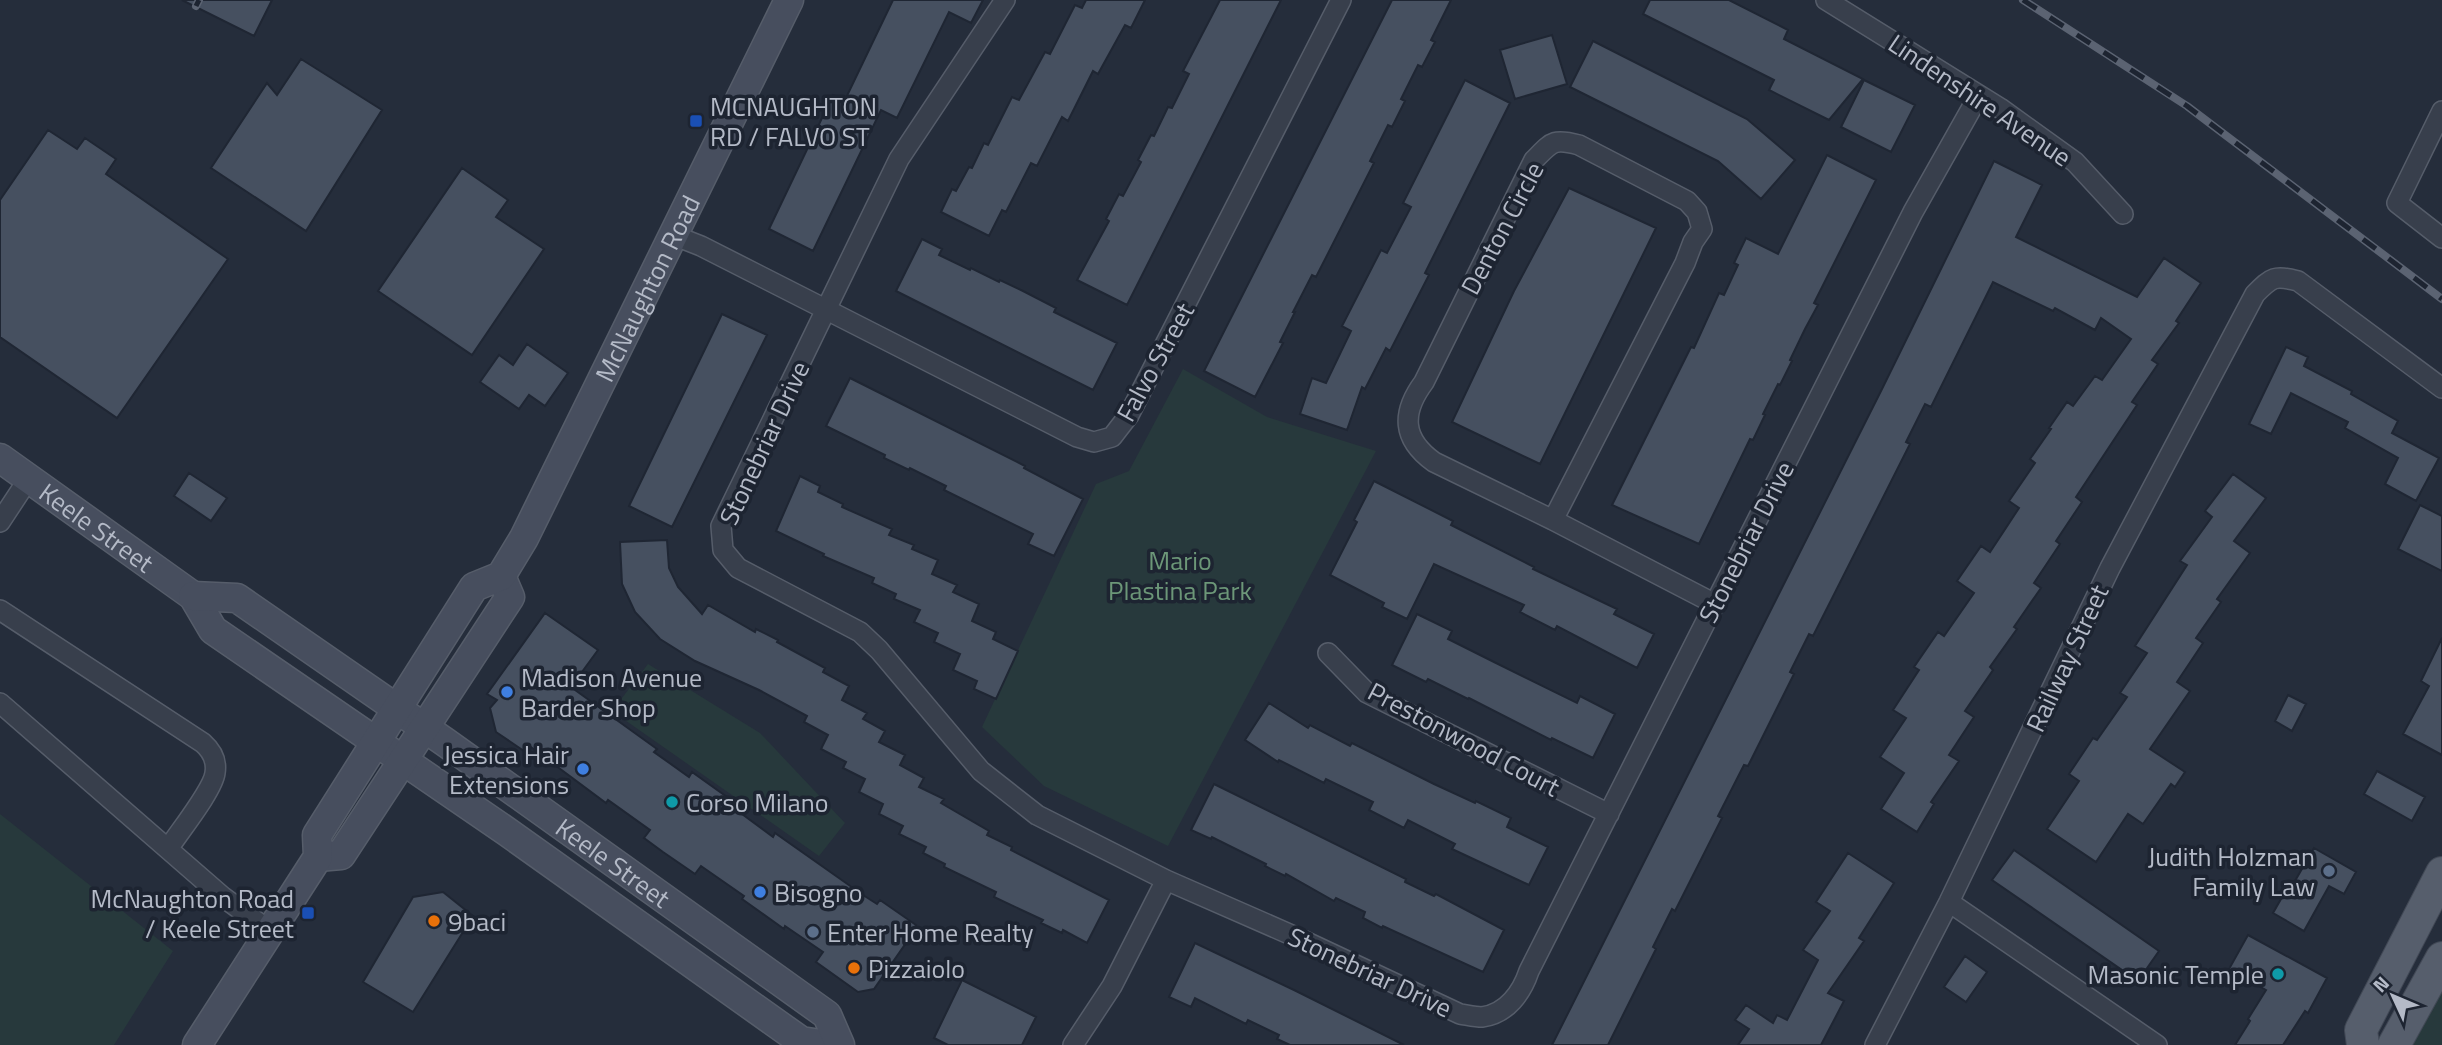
<svg xmlns="http://www.w3.org/2000/svg" width="2442" height="1045" font-family="'Titillium Web',sans-serif">
	<style>
		.green { fill: #27393c }
		.building { fill: #465060; stroke: #1f2633; stroke-width: 2 }
		.lines { fill: none; stroke-linecap: round; stroke-linejoin: round }
		.street-casing { stroke: #565d6a; stroke-width: 22 }
		.secondary-casing { stroke: #565d6a; stroke-width: 31 }
		.primary-casing { stroke: #414855; stroke-width: 34 }
		.street { stroke: #383f4c; stroke-width: 19 }
		.secondary { stroke: #474e5e; stroke-width: 28 }
		.primary { stroke: #565e6c; stroke-width: 32 }
		.rail-casing { stroke: #5b6372; stroke-width: 8 }
		.rail { stroke: #1d2431; stroke-width: 5; stroke-dasharray: 16; stroke-linecap: butt }
		.transit-dot { fill: #1a4fb4; stroke: #1d2431; stroke-width: 2.5 }
		.shop-dot { fill: #3f7fe0; stroke: #1d2431; stroke-width: 2.5 }
		.culture-dot { fill: #0f9aa8; stroke: #1d2431; stroke-width: 2.5 }
		.service-dot { fill: #5c6f8a; stroke: #1d2431; stroke-width: 2.5 }
		.food-dot { fill: #e8710a; stroke: #1d2431; stroke-width: 2.5 }
		.labels { text-anchor: middle; dominant-baseline: central; stroke-width: 7; stroke-linejoin: round; paint-order: stroke }
		.street-label { font-size: 26px; fill: #b4bac7; stroke: #1d2431 }
		.poi-label { font-size: 26px; fill: #b4bac7; stroke: #1d2431; text-anchor: start }
		.park-label { font-size: 26px; fill: #6c9778; stroke: #1d2431 }
	</style>
	<rect width="100%" height="100%" fill="#252d3b"/>
	<path class="green" d="M1183,369L1267,417L1376,451L1168,846L1044,786L982,727L1096,484L1129,471Z
		M648,664L760,733L845,823L819,856L612,711Z
		M0,814L173,951L114,1045H0Z
		M2442,988V1045H2413Z"/>
	<path class="building" d="M182,0H272L254,36Z
		M893,0H983L971,23L949,12L897,118L881,110L813,251L769,229L833,95L845,100Z
		M1086,0H1145L1131,28L1125,25L1098,74L1093,71L1068,121L1062,117L1037,166L1031,163L1006,212L1002,210L989,236L941,212L952,189L956,191L969,167L972,168L984,143L988,145L1012,97L1019,100L1045,52L1050,54L1075,5L1082,8Z
		M1220,0H1281L1127,305L1077,280L1109,221L1106,219L1119,194L1123,196L1141,162L1138,160L1151,135L1154,136L1168,107L1172,108L1189,74L1183,71Z
		M1392,0H1451L1431,40L1435,42L1422,67L1418,65L1401,99L1405,101L1392,127L1388,125L1370,161L1374,163L1316,277L1312,275L1293,312H1295L1280,342L1283,343L1255,397L1204,371Z
		M1650,0H1729L1788,30L1784,39L1863,79L1829,120L1769,90L1774,80L1643,14Z
		M1552,35L1567,84L1515,99L1500,50Z
		M1593,41L1747,119L1795,160L1761,199L1718,161L1570,87Z
		M301,59L382,110L306,231L211,168L267,83L277,95Z
		M1465,80L1510,103L1425,273L1429,275L1390,351L1386,348L1365,389L1362,387L1347,430L1300,414L1312,378L1326,383L1351,331L1342,326L1381,250L1387,253L1411,207L1403,203Z
		M1864,80L1915,105L1891,152L1841,127Z
		M48,130L77,149L85,138L116,159L106,174L228,259L117,418L0,337V200Z
		M1827,155L1876,180L1814,303L1818,305L1805,329L1790,360L1792,361L1780,385L1778,384L1763,414L1765,415L1753,440L1750,439L1699,544L1612,505L1691,347L1694,348L1719,293L1724,295L1738,265L1734,263L1746,238L1778,254Z
		M1994,161L2042,185L2016,237L2137,297L2164,258L2201,283L2176,321L2179,323L2152,360L2158,364L2132,402L2137,405L2076,497L2082,502L2056,541L2060,544L2034,583L2041,588L2014,627L2017,629L1990,667L1993,670L1965,711L1974,717L1949,755L1959,761L1931,802L1934,804L1917,832L1881,809L1904,773L1880,757L1906,718L1893,710L1919,670L1914,667L1938,632L1944,636L1974,593L1957,581L1981,546L1990,552L2019,508L2009,501L2035,463L2030,459L2051,429L2049,428L2067,402L2073,406L2095,376L2102,380L2131,339L2101,318L2095,330L2055,308L2053,311L1993,282L1931,407L1925,404L1906,442L1910,444L1813,636L1809,634L1790,672L1794,674L1748,766L1744,765L1718,816L1722,818L1675,911L1672,909L1653,947L1656,949L1608,1045H1552L1882,389Z
		M462,168L508,200L496,217L544,249L472,355L378,291Z
		M1569,188L1656,228L1540,464L1452,422L1514,291Z
		M922,239L942,249L939,255L970,270L971,268L999,282L1000,280L1023,291L1056,308L1054,312L1117,343L1093,390L896,291Z
		M722,314L767,335L672,527L629,506Z
		M527,344L568,373L545,406L529,395L519,409L480,382L499,355L513,365Z
		M2286,347L2308,357L2304,366L2352,391L2351,394L2398,421L2392,433L2439,458L2416,501L2385,484L2398,458L2345,428L2348,422L2291,393L2271,434L2249,424Z
		M850,378L1025,466L1024,468L1083,499L1054,556L1028,544L1033,534L944,490L946,486L910,468L909,470L884,458L885,455L826,426Z
		M189,473L227,498L211,521L174,496Z
		M2233,474L2266,498L2234,541L2250,553L2217,599L2221,602L2196,638L2203,643L2177,682L2190,691L2150,749L2185,772L2175,787L2171,784L2143,824L2128,814L2096,862L2047,829L2079,781L2069,774L2093,738L2097,740L2127,697L2120,693L2147,653L2135,646L2187,565L2180,561L2212,517L2205,511Z
		M800,476L820,486L818,492L843,504L842,507L892,529L889,535L914,545L912,549L938,560L932,574L957,585L953,592L979,604L972,621L996,632L993,639L1018,651L996,699L974,689L977,681L953,670L960,654L934,642L938,633L914,622L920,610L894,599L896,594L872,583L874,578L823,556L824,554L776,531Z
		M1374,481L1453,521L1451,525L1534,567L1533,569L1617,609L1614,614L1654,634L1637,668L1557,626L1555,630L1520,612L1524,605L1434,564L1407,619L1382,607L1384,603L1330,575L1357,522L1354,520Z
		M2420,505L2442,516V571L2398,549Z
		M667,540L669,568L678,587L702,614L708,605L755,632L756,629L778,640L777,642L825,668L823,672L849,686L842,700L867,713L863,719L885,731L879,742L905,755L900,765L924,778L919,787L944,799L941,803L989,831L987,835L1012,847L1011,850L1109,900L1087,943L1063,930L1062,933L1041,923L1043,920L994,897L996,892L944,867L945,864L923,853L926,847L899,834L903,826L879,814L883,804L859,792L865,779L843,768L846,762L821,749L828,735L804,722L807,716L759,690L695,661L660,639L635,612L622,584L620,542Z
		M545,613L598,650L571,687L657,749L654,752L689,777L692,772L741,807L738,811L773,837L775,833L863,895L877,904L880,900L916,925L914,929L915,930L874,989L858,992L816,962L823,952L785,926L784,929L742,899L744,896L701,866L695,874L663,852L644,838L650,830L608,800L606,803L528,745L524,751L496,732L490,708L497,700L487,694Z
		M1417,614L1452,631L1448,639L1494,662L1577,703L1580,696L1615,714L1593,758L1552,738L1551,740L1469,698L1468,699L1428,679L1426,682L1392,665Z
		M2442,638V755L2403,734L2429,686L2421,681Z
		M2288,695L2306,704L2292,731L2275,721Z
		M1269,703L1308,728L1310,725L1350,746L1352,743L1434,784L1475,803L1476,801L1511,818L1507,827L1548,847L1529,885L1452,849L1455,844L1408,820L1404,828L1369,810L1373,802L1326,779L1324,783L1279,760L1278,762L1245,740Z
		M2377,771L2425,797L2412,821L2364,794Z
		M1214,784L1406,879L1405,882L1434,896L1436,894L1504,930L1483,972L1383,926L1382,928L1363,918L1365,912L1336,898L1334,901L1286,874L1285,876L1265,866L1266,864L1212,837L1211,839L1191,830Z
		M2314,848L2356,872L2344,894L2329,886L2304,931L2273,913L2285,892L2288,893Z
		M2014,850L2159,951L2138,981L1992,880Z
		M1848,853L1894,883L1859,938L1864,941L1828,993L1844,1001L1821,1045H1738L1749,1029L1735,1020L1746,1005L1773,1023L1777,1015L1787,1020L1818,960L1803,950L1830,911L1816,902Z
		M443,892L473,916L413,1012L363,982L413,897Z
		M2248,935L2327,978L2308,1013L2305,1011L2283,1045H2235L2250,1021L2248,1019L2266,990L2229,969Z
		M1195,943L1294,990L1404,1045H1290L1277,1039L1279,1035L1248,1020L1246,1024L1195,998L1191,1007L1169,997Z
		M1965,956L1987,972L1966,1002L1944,987Z
		M962,980L1036,1017L1022,1045H948L934,1038Z"/>
	<g class="lines">
		<defs>
			<path id="street" d="M1005,0L899,159L721,526L723,550L738,568L860,632L879,650L981,771L1037,815L1166,880L1296,937L1460,1014C1467,1015 1475,1017 1482,1017C1507,1014 1522,992 1529,971L1913,212L1979,95
				M1826,0L2000,108L2075,162L2123,214
				M2442,111L2397,203L2442,238
				M673,235L701,246L1077,437L1094,442L1112,437L1129,415L1341,0
				M1553,520L1685,263L1693,242L1702,229L1697,212L1687,201L1579,145C1553,138 1552,142 1534,160L1424,382C1401,413 1402,439 1434,462L1553,520L1715,604
				M0,522L29,478
				M0,610L203,743C212,751 217,761 215,773C213,790 179,832 168,849
				M1328,653L1367,693L1609,814
				M0,703L223,897L271,932
				M1949,902L2157,1045
				M1073,1045L1112,986L1166,880
				M1875,1045L1949,902L2110,568L2255,294C2272,277 2274,275 2298,281L2442,388"/>
			<g id="secondary">
				<path id="s1" d="M0,458L193,596L213,630L506,831L801,1041L827,1045"/>
				<path id="s2" d="M193,596L237,598L445,742L827,1015L840,1045"/>
				<path d="M318,857L341,855L510,597L501,576"/>
				<path id="s3" d="M197,1045L318,857L317,835L474,587L501,576L524,538L789,0"/>
			</g>
			<path id="primary" d="M2363,1045L2361,1030L2442,873
				M2394,1045L2442,958"/>
		</defs>
		<use href="#street" class="street-casing"/>
		<use href="#secondary" class="secondary-casing"/>
		<use href="#primary" class="primary-casing"/>
		<use href="#street" class="street"/>
		<use href="#secondary" class="secondary"/>
		<use href="#primary" class="primary"/>
		<defs>
			<path id="rail" d="M2023,0L2187,106L2442,299
				M196,6L199,0"/>
		</defs>
		<use href="#rail" class="rail-casing"/>
		<use href="#rail" class="rail"/>
	</g>
	<g class="transit-dot">
		<rect x="689" y="114" width="14" height="14" rx="3.5"/>
		<rect x="301" y="906" width="14" height="14" rx="3.5"/>
	</g>
	<g class="shop-dot">
		<circle cx="507" cy="692" r="7"/>
		<circle cx="583" cy="769" r="7"/>
		<circle cx="760" cy="892" r="7"/>
	</g>
	<g class="culture-dot">
		<circle cx="672" cy="802" r="7"/>
		<circle cx="2278" cy="974" r="7"/>
	</g>
	<g class="service-dot">
		<circle cx="2329" cy="871" r="7"/>
		<circle cx="813" cy="932" r="7"/>
	</g>
	<g class="food-dot">
		<circle cx="434" cy="921" r="7"/>
		<circle cx="854" cy="968" r="7"/>
	</g>
	<g class="labels">
		<g class="street-label">
			<text transform="translate(1980 100) rotate(34)">Lindenshire Avenue</text>
			<text transform="translate(1502 228) rotate(-62)">Denton Circle</text>
			<text stroke="none"><textPath href="#s3" startOffset="891">McNaughton Road</textPath></text>
			<text transform="translate(1155 362) rotate(-61)">Falvo Street</text>
			<text transform="translate(764 443) rotate(-65)">Stonebriar Drive</text>
			<text stroke="none"><textPath href="#s1" startOffset="119">Keele Street</textPath></text>
			<text transform="translate(1746 542) rotate(-63)">Stonebriar Drive</text>
			<text transform="translate(2067 658) rotate(-65)">Railway Street</text>
			<text transform="translate(1464 739) rotate(28)">Prestonwood Court</text>
			<text stroke="none"><textPath href="#s2" startOffset="504">Keele Street</textPath></text>
			<text transform="translate(1370 972) rotate(25)">Stonebriar Drive</text>
		</g>
		<g class="poi-label">
			<text x="710" y="106">MCNAUGHTON<tspan x="710" dy="30">RD / FALVO ST</tspan></text>
			<text x="521" y="677">Madison Avenue<tspan x="521" dy="30">Barder Shop</tspan></text>
			<text x="569" y="754" text-anchor="end">Jessica Hair<tspan x="569" dy="30">Extensions</tspan></text>
			<text x="686" y="802">Corso Milano</text>
			<text x="2315" y="856" text-anchor="end">Judith Holzman<tspan x="2315" dy="30">Family Law</tspan></text>
			<text x="774" y="892">Bisogno</text>
			<text x="294" y="898" text-anchor="end">McNaughton Road<tspan x="294" dy="30">/ Keele Street</tspan></text>
			<text x="448" y="921">9baci</text>
			<text x="827" y="932">Enter Home Realty</text>
			<text x="868" y="968">Pizzaiolo</text>
			<text x="2264" y="974" text-anchor="end">Masonic Temple</text>
		</g>
		<g class="park-label">
			<text x="1180" y="560">Mario<tspan x="1180" dy="30">Plastina Park</tspan></text>
		</g>
	</g>
	<g transform="translate(2393 996) rotate(314)" stroke="#1d2431" stroke-width="5" paint-order="stroke">
	<path d="M0-5L12 26L0 18L-12 26Z" fill="#b4bac7"/>
	<text y="-10" font-size="19" font-weight="bold" text-anchor="middle" fill="#b4bac7">N</text>
	</g>
</svg>
